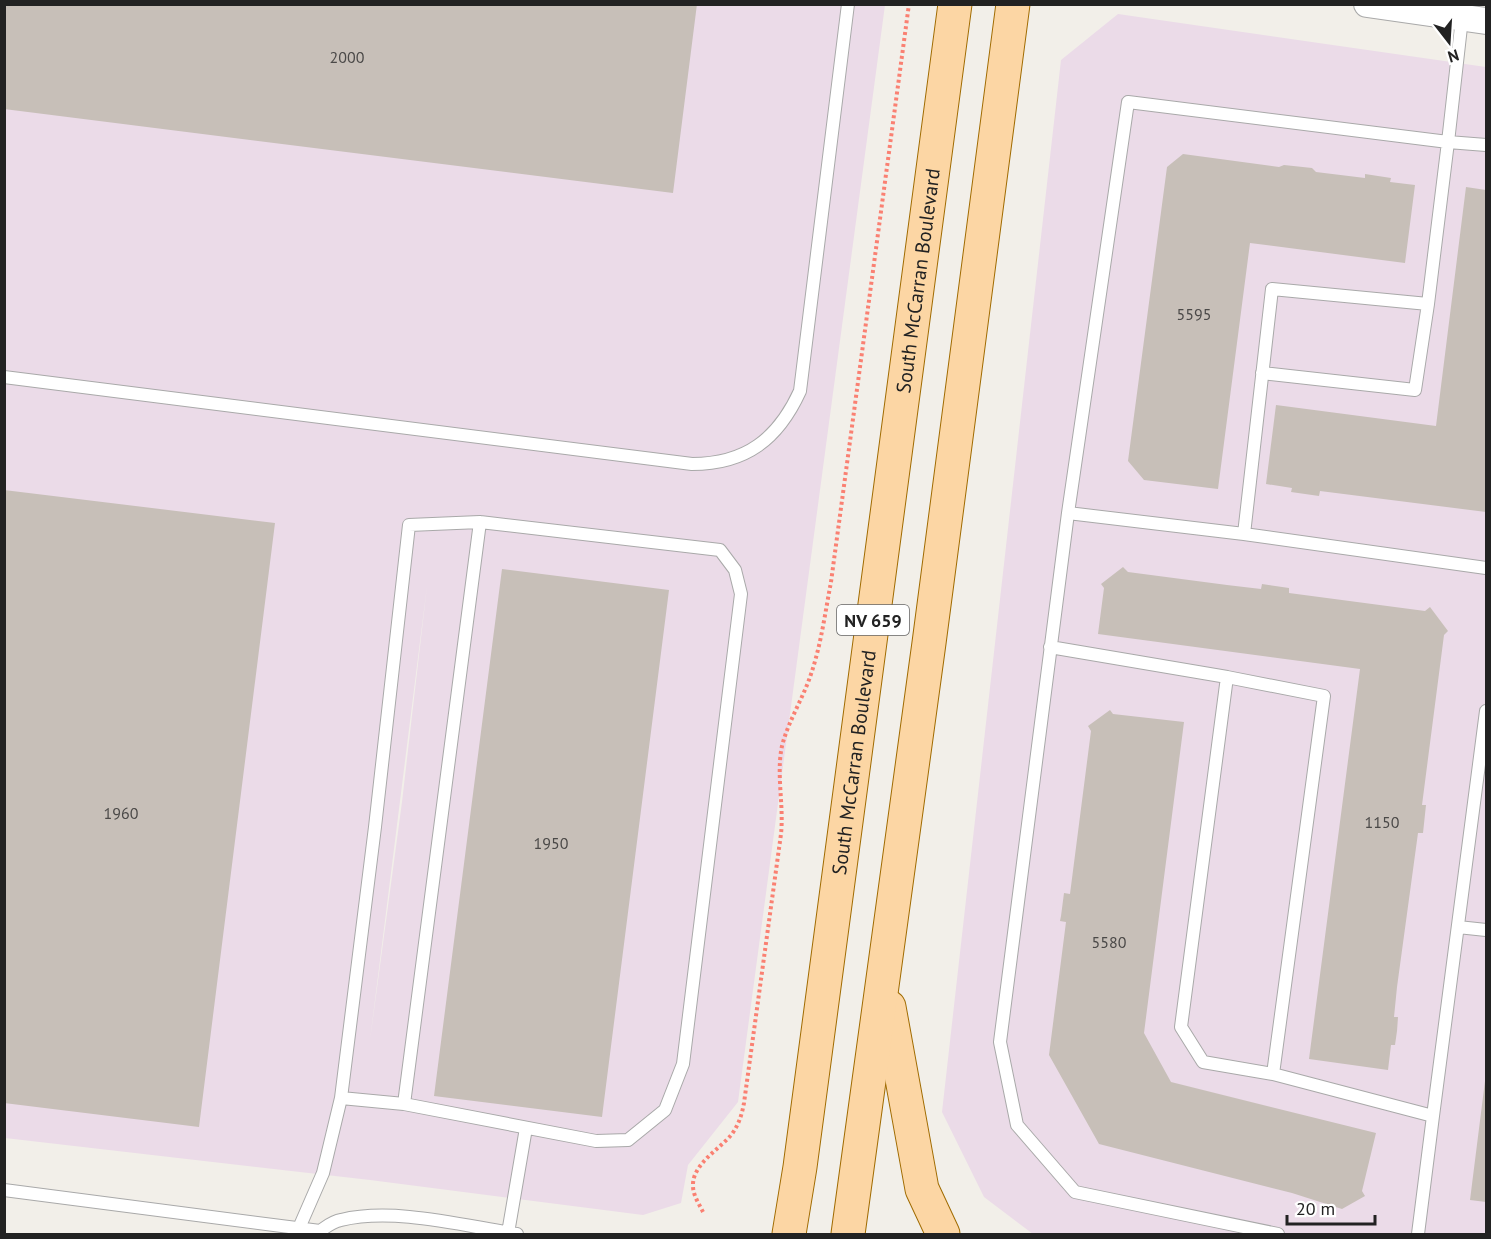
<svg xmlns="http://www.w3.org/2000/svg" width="1491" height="1239" font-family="'PT Sans',sans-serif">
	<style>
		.industrial { fill: #ebdbe8; fill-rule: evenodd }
		.building { fill: #c7bfb8 }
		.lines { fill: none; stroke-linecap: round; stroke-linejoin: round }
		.service-casing { stroke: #a9a9a9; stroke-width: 14 }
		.minor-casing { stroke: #a9a9a9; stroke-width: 28 }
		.primary-casing { stroke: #a06b00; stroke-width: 35 }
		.path { stroke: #fa8072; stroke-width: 4; stroke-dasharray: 3 3; stroke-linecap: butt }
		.service { stroke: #fff; stroke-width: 12 }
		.minor { stroke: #fff; stroke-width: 26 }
		.primary { stroke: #fcd6a4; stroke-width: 33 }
		.labels { text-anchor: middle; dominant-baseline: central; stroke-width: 4.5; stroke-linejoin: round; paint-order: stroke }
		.number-label { font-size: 16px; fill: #4b4948 }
		.shield { fill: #fff; stroke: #646464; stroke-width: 1.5 }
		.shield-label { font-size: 18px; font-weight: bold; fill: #222 }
		.street-label { font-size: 20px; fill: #222; stroke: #fff }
	</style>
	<rect width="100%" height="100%" fill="#f2efe9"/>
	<path class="industrial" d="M5,5H885L738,1102L688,1165L681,1203L643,1215L370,1180L5,1138ZM427,586L402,802L370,1040Z
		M1118,14L1486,67V1234H1033L984,1197L942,1112L1061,60Z"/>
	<path class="building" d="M4,4H697L673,193L4,109Z
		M1183,154L1279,167L1284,165L1312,168L1316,172L1365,178V174L1391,178L1390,182L1415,185L1405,263L1250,243L1218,489L1144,480L1128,461L1167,167Z
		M1466,187L1486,190V512L1320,491L1319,496L1291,492L1292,488L1266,484L1276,405L1436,426Z
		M4,490L275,523L199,1127L4,1103Z
		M1123,567L1128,572L1227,585L1261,589L1262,584L1289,588V593L1425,611L1430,607L1448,631L1444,635L1422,805H1426L1423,833H1418L1397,987L1394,1017H1398L1397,1031L1395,1045H1391L1388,1070L1309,1059L1360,669L1098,634L1104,588L1101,584Z
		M502,569L669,590L602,1117L434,1096Z
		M1110,710L1113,714L1184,722L1144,1033L1171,1082L1376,1133L1362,1191L1365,1196L1342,1209L1292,1193L1099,1144L1049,1055L1066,922L1060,921L1061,916L1064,893L1070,894L1091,731L1088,726Z
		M1485,1081H1486V1202L1470,1200Z"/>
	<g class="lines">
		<defs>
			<path id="service" d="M1462,18L1448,142L1486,145
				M1262,373L1415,390L1428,304
				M4,377L692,464C746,464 778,439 800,391L848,4
				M1068,513L1000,1042L1017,1125L1075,1192L1278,1234
				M1244,534L1068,513L1128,102L1448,142L1428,304L1272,289L1244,534L1486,568
				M1050,647L1227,677
				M1458,927L1486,930
				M1273,1074L1324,696L1227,677L1181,1027L1203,1062L1273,1074L1433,1116L1486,711
				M404,1104L480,522
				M4,1190L320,1231C326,1227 333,1221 341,1220C394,1207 464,1226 517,1234
				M508,1233L526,1128
				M298,1234L299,1228L323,1173L341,1098L375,827L409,525L480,522L720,550L735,570L741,594L683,1064L665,1110L628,1140L596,1141L404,1104L341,1098
				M1418,1234L1433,1116"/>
			<path id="minor" d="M1367,4L1486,21"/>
			<g id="primary">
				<path d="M889,1007L922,1189L943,1234"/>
				<path id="s1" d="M789,1234L800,1167L955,4"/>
				<path d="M848,1234L929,643L1013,4"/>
			</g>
		</defs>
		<use href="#service" class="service-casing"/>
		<use href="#minor" class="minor-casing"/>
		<use href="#primary" class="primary-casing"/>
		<path class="path" d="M703,1212C699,1204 693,1195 693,1186C692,1164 720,1149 732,1134C739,1124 742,1114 744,1103L781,834C784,805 776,774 782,746C788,722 802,700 810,677C821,646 825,613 831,582L909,4"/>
		<use href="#service" class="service"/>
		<use href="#minor" class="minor"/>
		<use href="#primary" class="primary"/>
	</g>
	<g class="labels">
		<g class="number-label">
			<text x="347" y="57">2000</text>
			<text x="1194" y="314">5595</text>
			<text x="121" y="813">1960</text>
			<text x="1382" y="822">1150</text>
			<text x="551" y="843">1950</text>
			<text x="1109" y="942">5580</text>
		</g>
		<rect class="shield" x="837" y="605" width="72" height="30" rx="4.5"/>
		<g class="shield-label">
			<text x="873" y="620">NV 659</text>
		</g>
		<g class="street-label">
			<text stroke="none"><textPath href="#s1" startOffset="962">South McCarran Boulevard</textPath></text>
			<text stroke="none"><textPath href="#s1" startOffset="476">South McCarran Boulevard</textPath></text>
		</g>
	</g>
	<rect width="1491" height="1239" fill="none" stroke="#222222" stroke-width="12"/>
	<g transform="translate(1449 42) rotate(163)" stroke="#ffffff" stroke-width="4.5" paint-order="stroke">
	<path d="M0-4.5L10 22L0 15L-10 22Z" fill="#222222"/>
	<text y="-9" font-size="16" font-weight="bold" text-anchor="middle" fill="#222222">N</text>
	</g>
	<path d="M1287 1215v9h88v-9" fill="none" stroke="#222222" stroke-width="3"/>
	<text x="1296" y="1215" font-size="18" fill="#222222" stroke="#ffffff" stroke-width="4.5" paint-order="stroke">20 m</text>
</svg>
